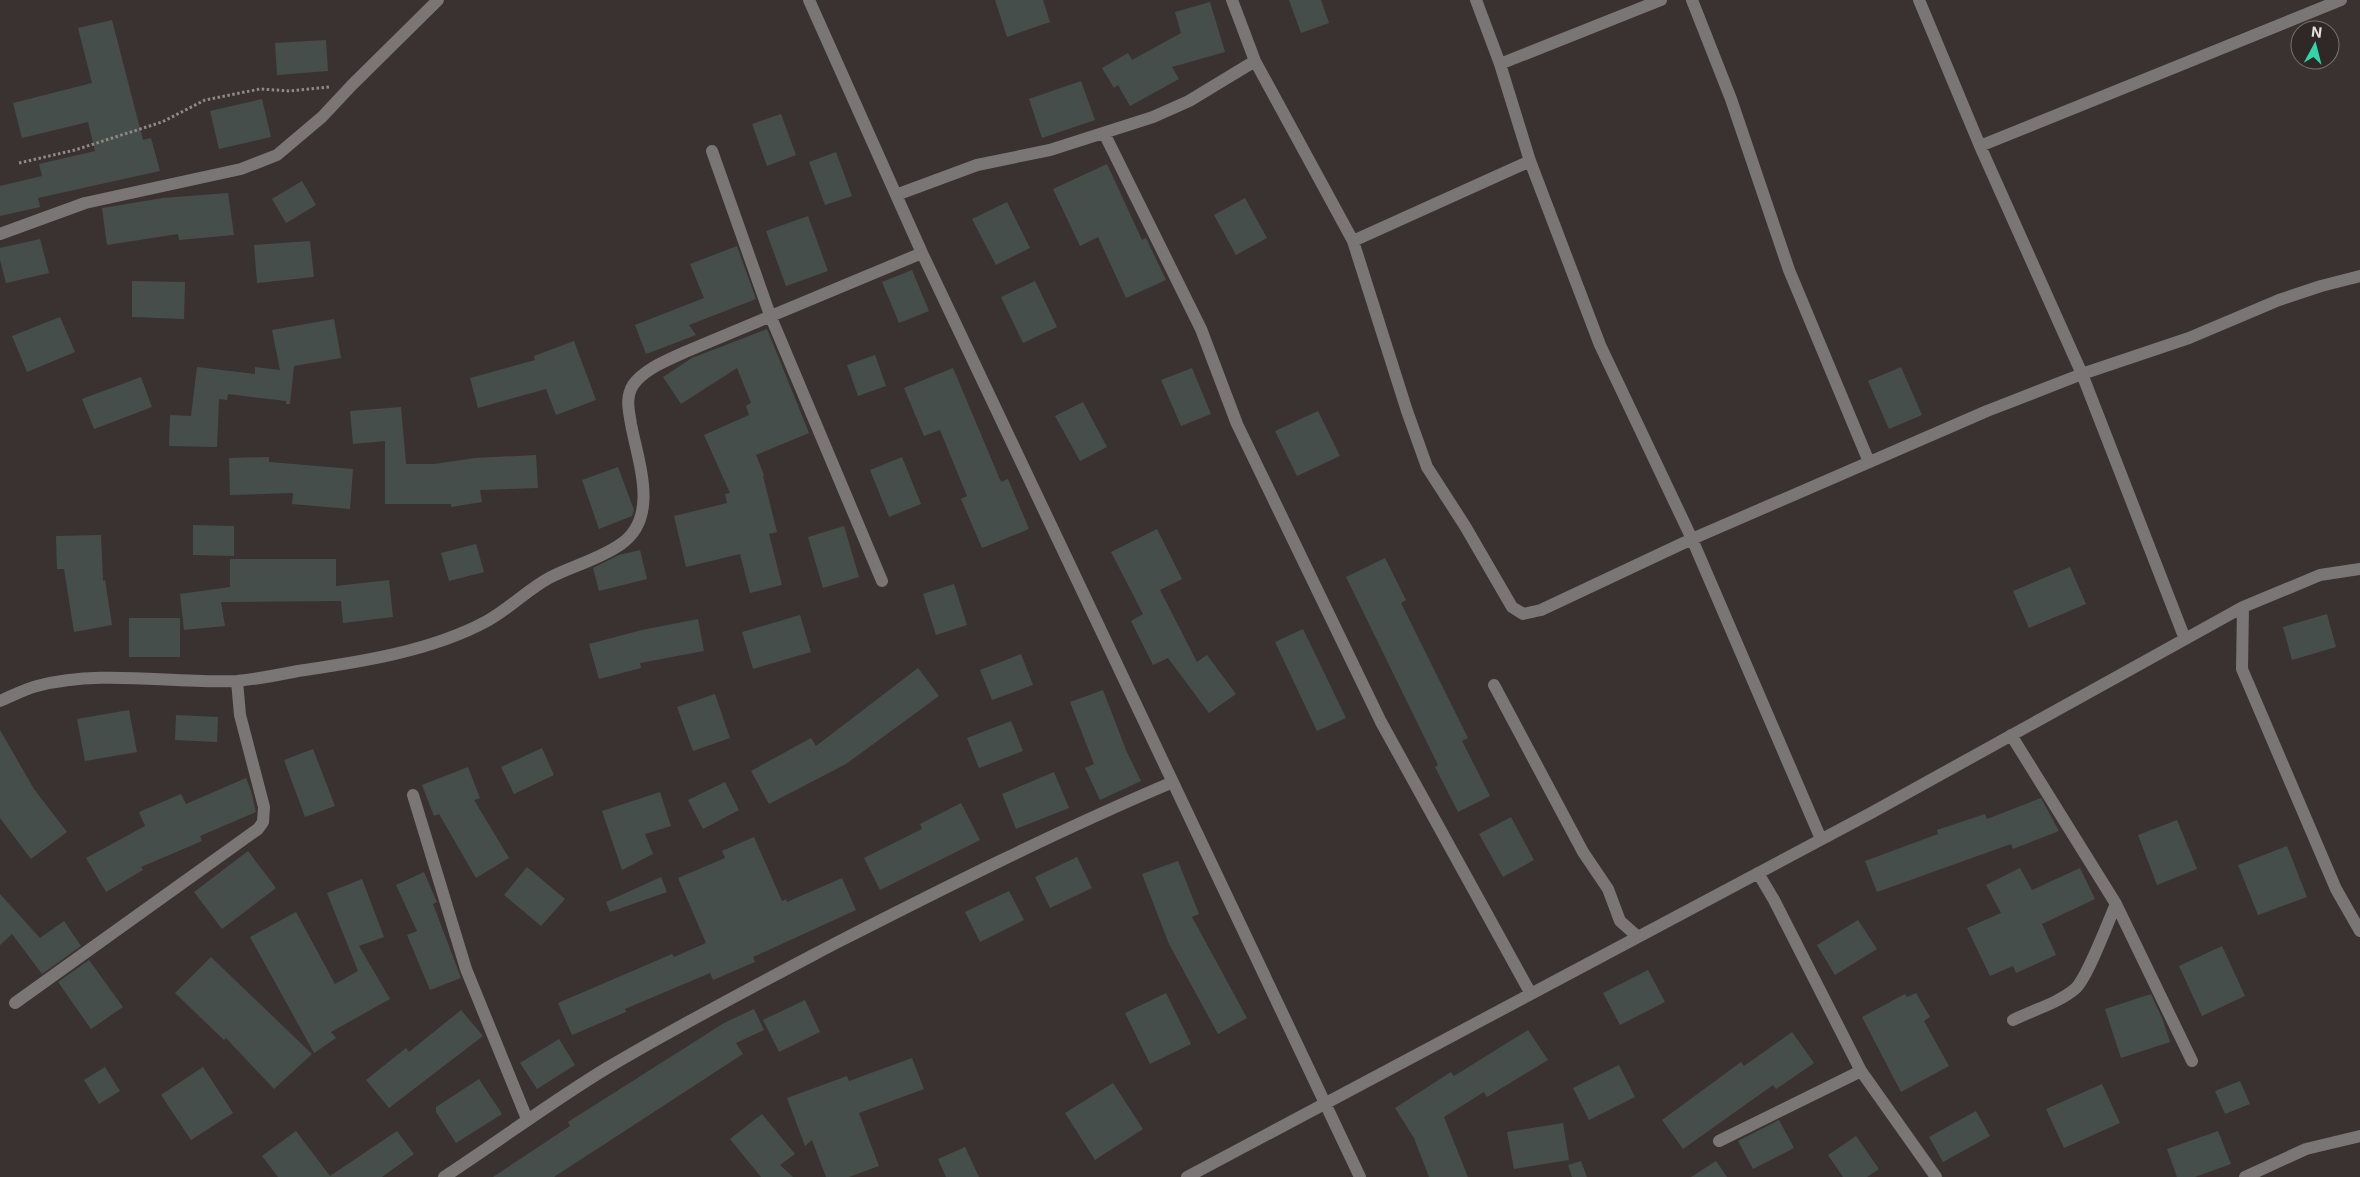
<svg xmlns="http://www.w3.org/2000/svg" width="2360" height="1177" font-family="Inter,sans-serif">
	<style>
		.building { fill: #464e4b }
		.lines { fill: none; stroke-linecap: round; stroke-linejoin: round }
		.path { stroke: #8f8886; stroke-width: 3; stroke-dasharray: 2.5 2.5; stroke-linecap: butt }
		.minor { stroke: #7a7675; stroke-width: 12 }
	</style>
	<rect width="100%" height="100%" fill="#3a3230"/>
	<path class="building" d="M995,0H1043L1050,22L1007,37Z
		M1289,0H1321L1329,23L1301,33Z
		M1210,2L1225,52L1172,67L1179,79L1130,106L1118,85L1114,88L1102,68L1128,53L1132,60L1181,33L1175,12Z
		M112,20L143,140L151,138L160,171L38,198L40,207L0,216V186L42,176L39,164L95,151L88,122L22,138L13,103L92,83L78,28Z
		M326,40L328,71L277,75L275,43Z
		M1081,81L1095,120L1042,138L1029,99Z
		M262,99L271,137L219,149L210,111Z
		M781,114L796,155L767,166L752,124Z
		M836,152L852,196L825,205L809,162Z
		M1107,164L1142,240L1146,238L1166,280L1126,298L1098,237L1080,246L1053,189Z
		M302,181L316,205L286,223L272,199Z
		M228,193L234,235L179,240L178,234L107,245L102,208L163,198Z
		M1245,198L1267,238L1236,255L1214,215Z
		M1007,202L1030,248L996,265L972,219Z
		M808,216L828,271L786,286L766,231Z
		M40,239L49,273L6,283L0,260V248Z
		M310,241L314,277L257,283L254,245Z
		M737,246L756,299L689,325L696,335L646,354L635,325L704,298L690,264Z
		M912,270L929,311L899,323L882,282Z
		M132,281L185,282L184,319L132,317Z
		M1035,281L1057,327L1023,343L1001,297Z
		M60,317L75,352L27,372L12,336Z
		M334,319L341,358L294,366L290,404H286V401L228,394L227,400L219,399L217,447L169,446L170,415L191,416L197,367L255,374V367L280,370L272,330Z
		M767,329L809,433L756,455L764,475L763,476L777,532L769,534L782,585L750,593L740,554L686,567L674,516L727,503L725,494L730,493L704,435L749,415L746,406L751,403L737,368L681,404L663,377L692,358Z
		M574,341L596,400L556,415L546,389L478,408L470,378L535,360L534,356Z
		M875,355L886,386L858,396L847,365Z
		M1901,367L1922,415L1889,429L1868,381Z
		M953,368L1001,482L1008,479L1029,529L982,548L961,499L967,496L940,430L924,436L904,388Z
		M1192,368L1211,414L1181,426L1161,380Z
		M141,377L152,407L94,429L82,399Z
		M1083,402L1107,447L1080,461L1055,416Z
		M401,407L406,464H434L475,458L536,455L538,488L480,490L482,502L451,507V504H385V441L353,444L350,411Z
		M1318,411L1340,456L1297,476L1275,431Z
		M269,457V462L353,469L350,509L292,504L293,493L230,495L229,458Z
		M902,457L921,504L889,517L870,470Z
		M618,467L634,510L632,516L599,529L582,480Z
		M193,525L234,526V556L193,555Z
		M844,526L859,577L823,588L808,537Z
		M1157,529L1182,579L1160,590L1197,662L1207,655L1236,694L1209,713L1168,658L1153,665L1131,621L1143,614L1111,552Z
		M101,535L103,581L105,580L112,625L74,632L64,569H57L56,536Z
		M476,544L484,572L449,581L441,553Z
		M640,550L647,579L599,591L593,568L619,555Z
		M1385,558L1406,600L1401,603L1468,738L1462,741L1490,796L1458,812L1435,767L1438,765L1346,577Z
		M230,559H336V586L389,580L393,617L343,623L341,601L221,602L225,626L184,630L180,594L230,587Z
		M2070,567L2086,604L2029,628L2013,591Z
		M954,584L967,625L936,635L923,594Z
		M2327,614L2336,647L2292,660L2283,627Z
		M800,615L811,652L753,669L742,632Z
		M129,618H180V657H129Z
		M698,619L704,651L640,663L641,668L599,679L589,644L642,630Z
		M1303,629L1346,718L1317,731L1275,642Z
		M1021,654L1033,685L992,700L980,670Z
		M918,668L939,696L846,764L769,804L751,771L811,738L816,746Z
		M1103,690L1126,750L1141,781L1100,800L1085,768L1094,764L1070,702Z
		M715,694L730,738L693,751L677,707Z
		M129,710L137,752L85,761L77,719Z
		M176,715L218,717L217,742L175,740Z
		M1011,721L1023,751L979,768L967,738Z
		M0,730L34,789L67,832L31,859L0,818Z
		M542,748L554,775L514,794L501,767Z
		M313,749L335,806L305,817L284,760Z
		M468,767L480,798L474,800L509,858L476,878L439,814L434,816L422,785Z
		M1054,772L1069,808L1016,829L1002,794Z
		M246,778L251,791L256,812L200,836L202,841L141,867L143,870L106,892L86,858L145,826L139,812L181,794L186,804Z
		M725,782L739,810L703,829L688,800Z
		M660,792L671,826L645,834L653,854L622,870L602,811Z
		M2041,798L2059,831L2013,849L2011,844L1877,892L1865,861L1938,834L1937,830L1985,814L1987,819Z
		M961,803L980,840L880,890L864,858L922,829L920,824Z
		M1511,817L1534,860L1503,877L1479,834Z
		M2177,820L2197,869L2157,885L2138,835Z
		M754,837L782,901L786,899L787,902L842,878L856,910L753,957L755,962L713,980L710,973L625,1009L626,1012L572,1035L558,1003L672,954L674,957L706,943L678,878L725,858L722,851Z
		M2287,846L2307,897L2258,915L2238,865Z
		M248,851L276,888L222,929L194,892Z
		M1077,857L1092,888L1050,908L1035,877Z
		M1178,861L1199,914L1192,917L1247,1018L1218,1034L1169,944L1142,874Z
		M527,867L565,899L541,926L504,895Z
		M2020,868L2032,890L2080,868L2095,899L2042,924L2056,955L2016,973L2013,966L1990,976L1967,928L2001,913L1986,885Z
		M424,872L436,900L437,902L433,904L461,978L430,990L407,935L417,931L396,885Z
		M661,877L667,892L610,912L606,902Z
		M362,879L384,937L359,946L390,999L331,1032L336,1038L314,1053L250,937L296,912L335,984L358,971L327,893Z
		M1009,891L1024,920L980,942L965,912Z
		M0,894L40,938L64,921L81,946L42,974L12,934L0,945Z
		M1858,920L1877,949L1835,975L1817,945Z
		M2222,946L2245,996L2202,1016L2179,966Z
		M211,957L312,1054L274,1089L226,1038L224,1040L175,993Z
		M89,960L123,1007L91,1029L58,982Z
		M1648,970L1665,1002L1620,1025L1603,993Z
		M1166,993L1191,1044L1150,1064L1125,1013Z
		M1916,993L1930,1017L1924,1021L1949,1066L1901,1092L1862,1017L1905,994L1907,997Z
		M2151,994L2162,1018L2170,1042L2121,1058L2105,1009Z
		M805,1000L820,1032L779,1052L763,1020Z
		M754,1009L764,1030L736,1043L743,1054L580,1160L554,1177H493L570,1126L568,1122L724,1023Z
		M461,1010L483,1036L389,1108L366,1080L406,1048L409,1052Z
		M1528,1030L1548,1060L1487,1097L1484,1092L1444,1117L1468,1177H1429L1414,1138L1395,1108L1451,1072L1454,1076Z
		M1792,1032L1814,1063L1776,1089L1773,1085L1683,1149L1662,1120L1741,1062L1744,1066Z
		M559,1039L575,1065L537,1089L520,1063Z
		M912,1058L924,1089L859,1113L879,1166L849,1177H826L812,1140L805,1146L787,1098L847,1076L849,1081Z
		M1619,1065L1635,1097L1589,1120L1573,1088Z
		M105,1067L120,1091L99,1104L84,1080Z
		M203,1067L233,1113L191,1140L161,1095Z
		M479,1079L502,1114L456,1143L436,1112V1107Z
		M2240,1081L2250,1104L2225,1114L2215,1091Z
		M1113,1083L1143,1129L1095,1160L1065,1113Z
		M2102,1084L2120,1123L2064,1148L2046,1109Z
		M1976,1111L1990,1136L1943,1162L1929,1137Z
		M762,1114L795,1154L780,1165L793,1177H761L730,1139Z
		M1779,1120L1794,1148L1753,1169L1738,1141Z
		M1563,1123L1569,1160L1514,1169L1507,1132Z
		M296,1131L330,1176L397,1131L414,1154L382,1177H278L262,1156Z
		M2218,1131L2231,1164L2195,1177H2177L2167,1149Z
		M1856,1136L1879,1169L1867,1177H1843L1828,1155Z
		M965,1147L979,1177H946L938,1159Z
		M1581,1161L1587,1177H1572L1568,1165Z
		M1716,1161L1727,1177H1691Z"/>
	<g class="lines">
		<path class="path" d="M19,163L75,150L162,122L205,100L260,89L290,91L329,87"/>
		<path class="minor" d="M809,0L922,253L1360,1177
			M1232,0L1255,61L1353,241L1407,411L1427,467L1465,526L1512,607L1523,614L1541,610L1692,539L1987,411L2082,374L2189,338L2279,300L2321,286L2360,276
			M1476,0L1500,64L1530,161L1600,345L1692,539L1821,839
			M1692,0L1731,99L1789,270L1869,462
			M1919,0L1980,146L2082,374L2185,639
			M1500,64L1661,0
			M1104,133L1201,329L1237,424L1381,722L1531,994
			M1980,146L2341,0
			M712,151L770,315L882,581
			M896,195L977,165L1050,150L1153,117L1189,101L1255,61
			M0,234L85,203L241,169L277,155L322,117L352,85L438,0
			M1353,241L1530,161
			M2243,607L2242,669L2336,889L2360,931
			M1494,685L1583,852L1608,889L1620,921L1638,937
			M0,701C12,696 25,689 37,686C103,669 171,684 237,681C257,679 278,675 298,671C360,662 432,651 487,621C509,609 527,590 549,578C572,566 600,559 621,544C660,517 638,462 631,424C629,411 625,398 633,385C644,369 668,360 685,352L922,253
			M2011,735L2116,904L2192,1061
			M413,795L466,969L527,1119
			M1758,873L1774,900L1861,1071L1936,1177
			M15,1003L258,829L263,822L264,807L240,715L237,681
			M2013,1020C2033,1010 2059,1003 2076,988C2088,976 2108,922 2116,904
			M1719,1141L1861,1071
			M444,1177C499,1141 551,1102 607,1068C681,1024 758,984 834,944C946,887 1057,831 1173,782
			M1187,1177L1871,813L2243,607L2320,575L2360,569
			M2245,1177L2306,1149L2360,1136"/>
	</g>
	<g transform="translate(2315 45) rotate(7)"><circle r="24" fill="#302826" stroke="#787170"/>
	<path d="M0-4L9 19L0 12L-9 19Z" fill="#31d4a9"/>
	<text y="-8" font-size="14" font-weight="bold" text-anchor="middle" fill="#e5dfde">N</text>
	</g>
</svg>
